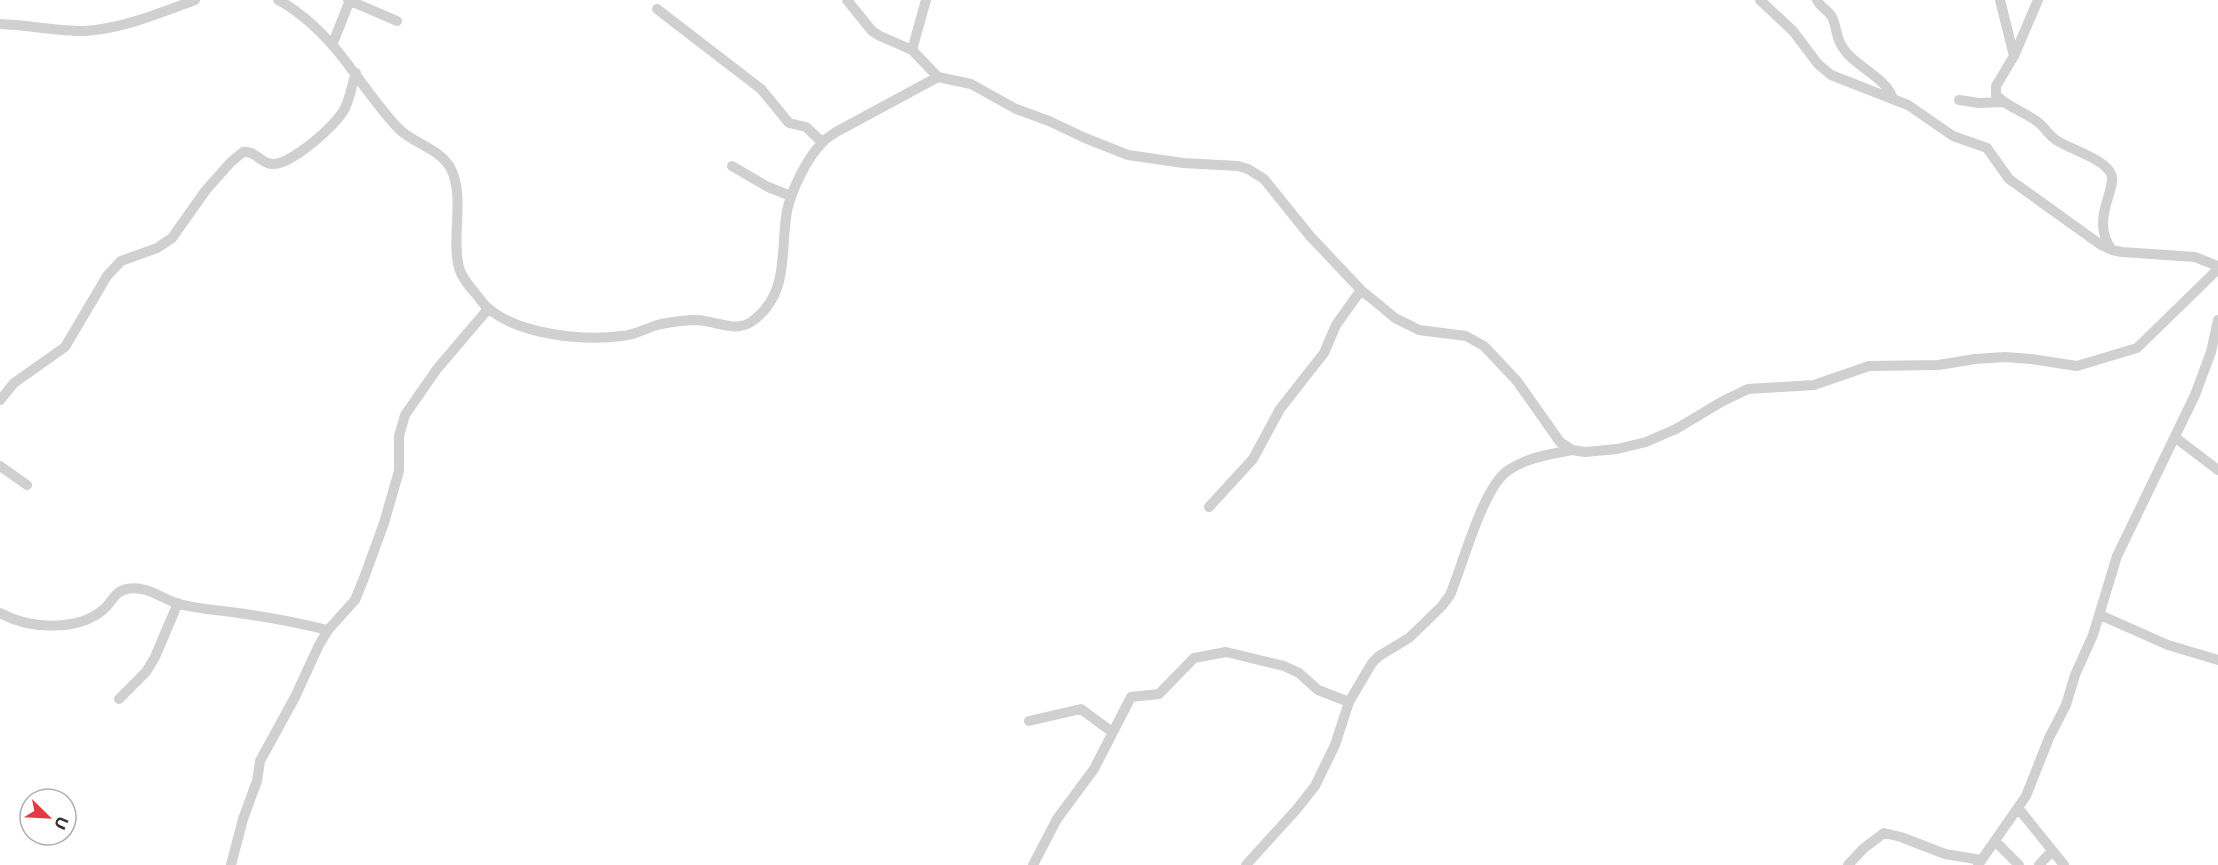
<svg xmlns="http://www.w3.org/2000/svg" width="2218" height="865" font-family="Montserrat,sans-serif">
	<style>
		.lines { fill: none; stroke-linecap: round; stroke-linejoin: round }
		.minor { stroke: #d0d0d0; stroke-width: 10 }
	</style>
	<rect width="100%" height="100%" fill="#fff"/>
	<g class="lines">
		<path class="minor" d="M278,0C289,5 298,13 307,20C346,53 364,92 398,128C413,144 440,148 451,169C465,197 451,238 459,268C462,278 469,286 476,294C480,299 483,304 488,308C519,335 583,341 622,336C636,335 648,327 661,324C672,322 686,320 697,320C716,321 737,334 754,320C790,292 780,250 787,211C791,191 807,158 822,143C825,139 832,135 836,132L938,77L971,84L1016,109L1049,121L1085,138L1128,155L1183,163L1238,166L1248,169L1264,179L1310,236L1361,290L1383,308L1395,318L1419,330L1466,336L1484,346L1517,381L1560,442L1572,450L1585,452L1617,449L1646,442L1676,429L1723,401L1748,389L1814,385L1869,366L1938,365L1975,359L2005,357L2031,359L2077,366L2137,348L2218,269
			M348,0L397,21
			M847,0L872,31L880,36L912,50L938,77
			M1760,0L1793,31L1818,64L1831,75L1908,105L1953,136L1987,148L2009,179L2101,245L2112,250
			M1817,0C1821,8 1828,10 1832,17C1838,30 1835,39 1846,52C1859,68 1887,79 1893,99
			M2000,0L2014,56L1996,86V95C2008,108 2026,112 2039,123C2045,128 2049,135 2056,140C2069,149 2105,159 2111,174C2118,189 2089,219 2112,250L2122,252L2195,257L2218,266
			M657,9L761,89L789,123L806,127L822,142
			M0,24C28,25 56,31 84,31C122,29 160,13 195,0
			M333,43L350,0
			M912,50L926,0
			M2014,56L2038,0
			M1959,100L1979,103L2004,102
			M732,166L768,187L791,196
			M0,400L14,383L65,347L107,276L121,261L157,248L172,238L206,190L230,163L243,152C255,150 260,163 272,164C291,165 337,125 345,108C350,98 352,84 356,73
			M2176,438L2218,470
			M0,466L27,485
			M1209,507L1253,459L1280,409L1324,353L1336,325L1361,290
			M0,613C29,629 78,632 104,609C112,602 115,591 127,589C147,585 162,599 179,604C198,609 219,610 238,613C269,617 298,623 328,630
			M2100,615L2168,645L2218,660
			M119,699L146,672L155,657L178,603
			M1029,721L1081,709L1112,732
			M2018,808L2064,865
			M1995,841L2019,865
			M231,865L243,819L257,781L260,761L295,697L319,645L328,630L355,600L364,578L384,523L399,471V436L405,415L437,369L488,309
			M1033,865L1057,819L1094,769L1131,697L1159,694L1194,658L1226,652L1284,666L1299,673L1318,690L1349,702
			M1246,865L1296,810L1315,786L1335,745L1349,702L1372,663L1379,656L1409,638L1442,606L1450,595C1463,564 1482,491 1506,472C1524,458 1550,454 1572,450
			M1848,865L1864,848L1884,833L1901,837L1945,854L1981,860
			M1978,865L2026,796L2049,738L2066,705L2075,675L2093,635L2117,556L2195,395L2211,352L2218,320
			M2039,865L2051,852"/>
	</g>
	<g transform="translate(48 817) rotate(114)"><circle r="28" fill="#ffffff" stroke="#adadad" stroke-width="1.5"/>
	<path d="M0-4.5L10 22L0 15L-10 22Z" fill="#e63946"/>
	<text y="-9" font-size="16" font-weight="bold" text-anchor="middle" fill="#333333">U</text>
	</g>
</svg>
